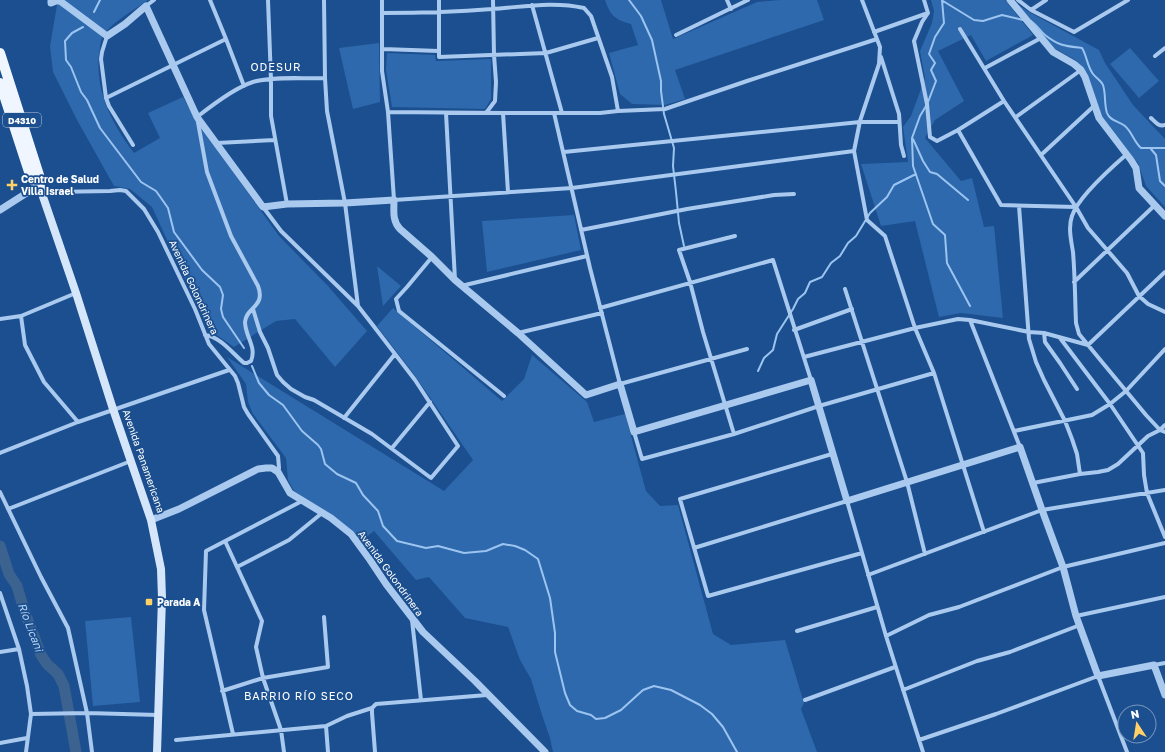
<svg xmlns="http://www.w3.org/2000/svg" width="1165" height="752" font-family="'Golos Text',sans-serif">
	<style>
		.green { fill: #2e69ad }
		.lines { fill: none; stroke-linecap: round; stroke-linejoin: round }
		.stream { stroke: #9cc4f0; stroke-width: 2 }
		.river { stroke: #3c6290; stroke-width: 11 }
		.minor { stroke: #a9c9ee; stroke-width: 4 }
		.tertiary { stroke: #a9c9ee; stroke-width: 7 }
		.secondary { stroke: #d6e6fa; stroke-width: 8 }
		.primary { stroke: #f0f6ff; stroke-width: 10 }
		.poi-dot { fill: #ffd166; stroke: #1b4f8f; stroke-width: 1.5 }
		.labels { text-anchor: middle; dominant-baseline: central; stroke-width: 3.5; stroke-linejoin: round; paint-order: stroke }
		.shield { fill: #1b4f8f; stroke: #bbcadd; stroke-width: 1 }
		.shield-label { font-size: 9px; font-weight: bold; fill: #fff }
		.poi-label { font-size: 10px; font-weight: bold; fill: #fff; stroke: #1b4f8f; text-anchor: start }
		.street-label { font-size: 10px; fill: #fff; stroke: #1b4f8f }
		.neighbourhood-label { font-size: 11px; letter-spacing: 1px; fill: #fff; stroke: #1b4f8f }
		.water-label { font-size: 11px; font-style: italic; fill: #b5d3f5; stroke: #1b4f8f }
	</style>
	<rect width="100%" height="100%" fill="#1b4f8f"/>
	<path class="green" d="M60,0H148C133,11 113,21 103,36C100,41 100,49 99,54C95,92 112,124 134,153L160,138L148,113L183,97L193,116L279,236L328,286L367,331L335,367L295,319L276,321L234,347L208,329L152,207L130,189L114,186L77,120L53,72L50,46L57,5Z
		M605,0H661L673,39L757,2L781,0H817L824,20L675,70L685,99L665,105L632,104L620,94L609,53L638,45L631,24C615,20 610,15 605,0Z
		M931,0H1005L1033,35L986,61L971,35L938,51L964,101L935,120L925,138L961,181L972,178L984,227L994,226L1003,318L961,313L939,317L915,221L881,226L861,164L908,162L903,127L911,116L925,78L920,51L932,23L934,11Z
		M1017,4L1029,12L1099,50L1105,63L1133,105L1165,139V207L1146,186L1138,163L1103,119L1087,73L1077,61L1054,48Z
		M379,43L380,102L353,109L339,48Z
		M1130,48L1159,81L1139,98L1110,64Z
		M387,53L435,55L436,61L491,59V99L485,109L392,107L386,70Z
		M574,215L581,250L487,272L482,221Z
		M377,266L401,286L383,306Z
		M393,308L502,401L524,379L532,355L587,402L594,422L625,414L646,491L660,506L678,505L713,634L731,645L785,640L804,703L801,709L817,752H553L550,738L542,715L531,679L520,660L508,627L465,618L429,577L416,580L374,531L360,542L345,527L294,491L288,480L286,458L253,414L248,402L246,384L227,357L444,491L473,460L413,373L377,326Z
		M131,617L140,702L93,706L85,621Z"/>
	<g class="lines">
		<path class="stream" d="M629,0L641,16L652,40L661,81V91L664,114L674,148L673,166L676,192L679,223L684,246
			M943,1L974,20L983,21L1002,15L1023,20
			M94,12L100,0
			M1031,21C1037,25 1040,31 1045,35C1059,46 1065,46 1082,48C1087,56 1087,66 1093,74C1096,78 1101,80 1103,85C1106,94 1104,104 1107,113C1110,121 1119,121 1125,126C1132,132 1134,142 1141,148H1165
			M83,27L72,33L65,41L66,60L71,67L81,92L87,100L100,128L141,182L156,191L161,198L168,208L174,232L202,270L220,287L223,295L221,309L223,317L244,348
			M928,102L936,81L931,70L935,63L929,54L935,37L944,23L942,0
			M926,106L920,116L912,138L913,166L933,224L945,235L947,263L970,306
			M913,139L923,161L930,172L937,174L968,200
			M1151,149L1156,155L1160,181L1165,186
			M252,366L259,383L269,395L283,405L302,431L318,445L321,449L325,464L337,474L356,483L363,495L378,511L383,526L397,541L426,548L438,546L464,553L486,551L503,544L515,546L525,550L538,559L550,598L555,633V652L565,693L570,705L577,711L591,715L596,719L605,718L621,710L643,690L654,686L671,690L700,705L712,714L723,727L737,752
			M758,371L764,358L773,350L777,334L793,309L798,299L805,293L810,282L822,277L831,263L840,256L848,243L856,236L870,213L887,197L894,185L916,174"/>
		<path class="river" d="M0,546L9,574L17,586L24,610L41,655L47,664L58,674L64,686L76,752"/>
		<path class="minor" d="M210,0L226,39L244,86
			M268,0L271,80V116L287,204
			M324,0L325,78L327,111L345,203L358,306
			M382,0V71L388,112L394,200L572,188L854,151L860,121L879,64L880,47L862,0
			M439,0V57L546,53L598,38
			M727,0L731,9
			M924,0L928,13L922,22L914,41L927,104L930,137L937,141L958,130L1004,101
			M1018,0L1031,10L1074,32L1128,0
			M532,5L562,113
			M146,6L154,0
			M1031,10L1046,0
			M383,13C419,13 456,12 492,9C523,7 553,1 584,8L591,16L612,77L618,111
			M960,29L1004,101L1076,207L1088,228L1127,273L1139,296L1148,304L1165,312
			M874,32L928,13
			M676,35L748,0
			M107,36L102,52L101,59L106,98L109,106L133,145
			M383,49L439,51
			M1155,56L1165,48
			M881,57L899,114L901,145L904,156
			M985,68L1041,38
			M106,98L226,39
			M388,112L503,113H600L618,111L665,109L747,81L877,39
			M446,113L455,280
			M486,113L495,101L496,82L494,55L493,0
			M503,113L508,192
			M554,113L590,268L620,384L747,349
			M1016,117L1081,70
			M1151,118C1155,122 1159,127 1165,125
			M958,130L1001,205L1076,207
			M217,143L275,140
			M854,151L867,220L885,236L915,328L934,373L984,532
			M564,152L860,122H899
			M1127,154C1112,167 1078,197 1072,216C1068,227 1071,240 1073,252C1075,276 1075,299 1076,323L1079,334L1102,362L1146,415L1160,430L1165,432
			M1041,155L1094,106
			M43,196L52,192L110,191L120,190L126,191L144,209L158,232L195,309L209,344L235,376L238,383L244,407L248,414L278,456L279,468L278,472
			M1019,206L1029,339L1036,362L1044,380L1065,421L1072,439L1077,454L1080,474
			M581,230L687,209L774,195L794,194
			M432,257L407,287L396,299L399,311L504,396
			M1074,282L1155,205
			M461,286L587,256
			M845,289L907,482L925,554
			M600,308L773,260L811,380
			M253,309L260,332L268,348L277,375L283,382L291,389L305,397L314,400L372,434L431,478L458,446L415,380L372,324L358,306L281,231L263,207
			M21,316L25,345L44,382L78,422
			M0,319L21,316L76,293
			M970,320L1020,447
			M794,330L852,309
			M518,333L602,313
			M1044,333L1045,342L1060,363L1077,389
			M205,335C221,337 232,353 244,363H247L251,361C257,347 245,336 245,322C246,307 266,307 258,286L231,236L207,172L197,117C211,106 236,87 253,82C272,76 304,79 325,78
			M1060,338L1110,404L1143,453L1144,475L1147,493L1165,537
			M804,357L915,328L958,319L970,320L1029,332L1044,333L1088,345L1165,272
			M344,418L395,354
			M1014,431L1092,415L1110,404L1126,391L1165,349
			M634,432L642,459L734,434L819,406L934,373
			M734,434L703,332L690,282L679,250L735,236
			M392,448L430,402
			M0,453L78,422L229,370
			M832,454L680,499L708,596L862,553
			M1033,483L1080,474L1098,472L1108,470L1118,464L1148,436L1160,430L1165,425
			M0,492L41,577L68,628L87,713L92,752
			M8,509L131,461
			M225,541L262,621L256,647L263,678L281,730L284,752
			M694,548L847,501L886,636L923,752
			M237,567L289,540L322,513
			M868,575L1042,510L1165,490
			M0,593L19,649L27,686L31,714L26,752
			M1076,616L1165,597
			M412,620L421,700
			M797,631L877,607
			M886,636L929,615L959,607L1063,567L1165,543
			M0,652L19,649
			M1154,665L1165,663
			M903,690L977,661L1010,652L1080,625
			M222,691L263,678L328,667L324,617
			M805,700L895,667
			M31,714L87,713L158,715
			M326,726L328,752
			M233,734L204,610L206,551L302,501
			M176,740L326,726L347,716L372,708
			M919,740L996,714L1098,676L1127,752
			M0,743L27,738
			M375,752L372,713V708L376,704L487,695"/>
		<path class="tertiary" d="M51,0V3L56,1H60L107,36L125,24L146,6L197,117L263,207L287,204L345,203L394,200C394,210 392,221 400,229L432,257L455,280L518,333L586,395L620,384L634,432L811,380L847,501L1020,447L1042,510L1063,567L1076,616L1098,676L1154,665L1165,695
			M1010,0L1053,52L1074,64L1081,70L1085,77L1099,118L1131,160L1136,168L1139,188L1165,216
			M0,210L25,194L40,188
			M151,520L179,509L258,469L266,468H272L278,472L290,493L331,518L351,534L370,560L386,584L423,632L475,681L545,752"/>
		<path class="secondary" d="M40,188L76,293L113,409L151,520L161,569L162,598L157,752"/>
		<path class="primary" d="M0,53L39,175L40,188
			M0,83L31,178L40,188"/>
	</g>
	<g class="poi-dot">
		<path d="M10 179h4v4h4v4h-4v4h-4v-4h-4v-4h4z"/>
		<rect x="145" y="598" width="8" height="8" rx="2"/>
	</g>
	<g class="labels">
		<rect class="shield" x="3" y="113" width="38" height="14" rx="3"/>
		<g class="shield-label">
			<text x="22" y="120">D4310</text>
		</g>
		<g class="poi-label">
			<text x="21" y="179">Centro de Salud<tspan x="21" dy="12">Villa Israel</tspan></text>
			<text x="157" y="602">Parada A</text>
		</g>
		<g class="street-label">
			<text transform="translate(194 287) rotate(65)">Avenida Golondrinera</text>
			<text transform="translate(144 461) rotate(71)">Avenida Panamericana</text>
			<text transform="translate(391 573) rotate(54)">Avenida Golondrinera</text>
		</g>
		<g class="neighbourhood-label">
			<text x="276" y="66">ODESUR</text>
			<text x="299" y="695">BARRIO RÍO SECO</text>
		</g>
		<g class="water-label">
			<text transform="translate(31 627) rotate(69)">Río Licani</text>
		</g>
	</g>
	<g transform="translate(1137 724) rotate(348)"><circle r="19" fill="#1b4f8f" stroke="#7695bc"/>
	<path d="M0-3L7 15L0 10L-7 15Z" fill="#ffd166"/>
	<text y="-6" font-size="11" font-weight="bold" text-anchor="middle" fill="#ffffff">N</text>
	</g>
</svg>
